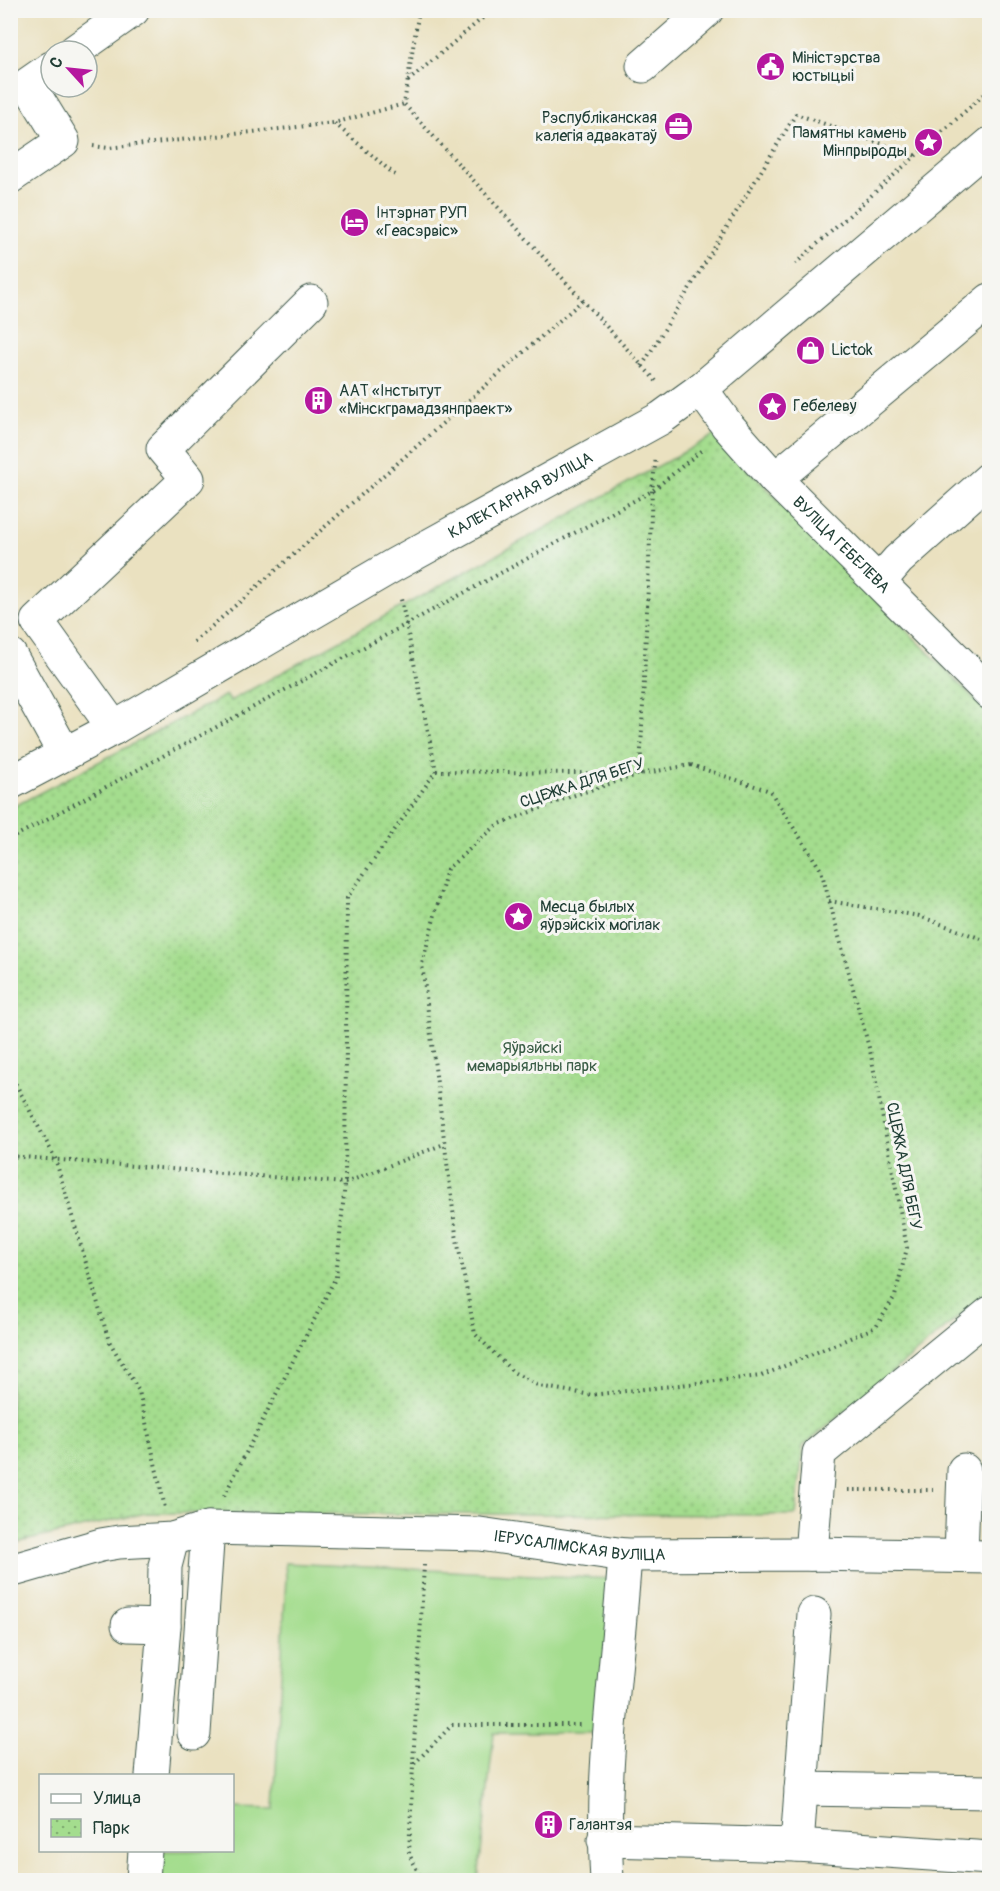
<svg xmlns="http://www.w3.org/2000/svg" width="1000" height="1891" font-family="Pangolin,sans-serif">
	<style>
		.green { fill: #a4dd8e; stroke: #628d61; stroke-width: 1.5 }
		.park { fill: url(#park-dots); stroke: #628d61; stroke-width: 1.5 }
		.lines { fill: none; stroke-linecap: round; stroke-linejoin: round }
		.minor-casing { stroke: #3d5649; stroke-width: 35 }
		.path { stroke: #3d5649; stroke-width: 4; stroke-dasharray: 1.5 4.5; stroke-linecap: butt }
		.minor { stroke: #fff; stroke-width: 33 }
		.labels { text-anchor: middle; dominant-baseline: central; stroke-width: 6; stroke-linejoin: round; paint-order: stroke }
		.poi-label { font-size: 16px; fill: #1f3d34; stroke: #f6f6f2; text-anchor: start }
		.street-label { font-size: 16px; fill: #1f3d34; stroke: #f6f6f2 }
		.park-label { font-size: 16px; fill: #3a5d46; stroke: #f6f6f2 }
	</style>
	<defs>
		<pattern id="park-dots" width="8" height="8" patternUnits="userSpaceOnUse" patternTransform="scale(1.5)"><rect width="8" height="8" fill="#a4dd8e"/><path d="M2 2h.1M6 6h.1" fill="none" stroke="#85b475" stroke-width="1.8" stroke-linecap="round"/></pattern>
	</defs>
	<rect width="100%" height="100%" fill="#f6f6f2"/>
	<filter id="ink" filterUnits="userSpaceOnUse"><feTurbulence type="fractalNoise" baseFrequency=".0167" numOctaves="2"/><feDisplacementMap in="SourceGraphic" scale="12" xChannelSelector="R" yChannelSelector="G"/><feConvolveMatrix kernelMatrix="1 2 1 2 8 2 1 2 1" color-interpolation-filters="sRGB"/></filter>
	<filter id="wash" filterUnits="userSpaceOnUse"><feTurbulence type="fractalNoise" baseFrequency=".008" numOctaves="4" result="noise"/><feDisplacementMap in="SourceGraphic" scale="24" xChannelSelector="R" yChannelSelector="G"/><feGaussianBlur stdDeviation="1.35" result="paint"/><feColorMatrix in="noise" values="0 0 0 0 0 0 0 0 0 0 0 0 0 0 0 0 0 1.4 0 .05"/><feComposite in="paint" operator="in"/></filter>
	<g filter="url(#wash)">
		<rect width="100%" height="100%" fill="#eae1c0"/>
		<path class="green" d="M285,1563L616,1579L601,1733H494L478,1880H160L162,1851L232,1850L233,1808L274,1809L286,1577Z"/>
		<path class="park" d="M715,435L989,714V1292L803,1446L796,1515L146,1513L11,1544V808L226,695L230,701Z"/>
	</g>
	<g filter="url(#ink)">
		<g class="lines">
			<defs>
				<g id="minor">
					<path d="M75,51L133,10"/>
					<path d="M643,66L707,10"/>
					<path d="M10,177L63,141L28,84L51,68"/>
					<path id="s1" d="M701,389L727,425L775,479L990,693"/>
					<path d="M775,479L990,300"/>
					<path d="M879,582L898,560L990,478"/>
					<path d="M10,655L64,753"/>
					<path d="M114,728L37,621L188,479L163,449L311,302"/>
					<path id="s2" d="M10,783L114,728L394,565L661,418L701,389L990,144"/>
					<path d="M811,1554L819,1453L990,1313"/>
					<path d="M961,1556L964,1470"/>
					<path id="s3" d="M10,1571L101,1545L119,1542L172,1539L208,1528L480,1534L625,1555L811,1554L990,1557"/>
					<path d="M128,1625L164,1626"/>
					<path d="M194,1733L208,1528"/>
					<path d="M152,1776L164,1626L165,1566L172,1539"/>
					<path d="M801,1789L990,1792"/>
					<path d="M604,1840L797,1845L990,1858"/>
					<path d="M797,1845L814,1614"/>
					<path d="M143,1880L145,1850"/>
					<path d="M607,1880C600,1772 618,1663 625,1555"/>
				</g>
			</defs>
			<use href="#minor" class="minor-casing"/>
			<path class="path" d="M419,10L404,104L657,382
				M408,81L485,16L508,10
				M93,146L108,148L334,123
				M395,175L334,123L404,104
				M795,264L990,89
				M642,366L796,114L917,156
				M194,642L583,300
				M691,765L770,791L821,870L871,1055L907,1248L895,1296L876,1327L761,1376L591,1395L539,1386L513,1372L475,1334L456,1234L422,964L447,869L497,825L572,796L640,774Z
				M436,771L640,774L652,491L656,457
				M10,839L652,491L703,449
				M829,901L919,916L990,942
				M10,1073L55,1158L109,1341L139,1391L165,1508
				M10,1156L345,1183L444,1144
				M848,1490H933
				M224,1496L336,1277L345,1183L347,898L436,771L401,599
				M413,1764L424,1565
				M422,1880L409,1854L413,1765L452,1725H580"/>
			<use href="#minor" class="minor"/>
		</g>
	</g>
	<defs>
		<symbol id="civic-disc" viewBox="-11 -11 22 22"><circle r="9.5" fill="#b5179e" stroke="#f6f6f2"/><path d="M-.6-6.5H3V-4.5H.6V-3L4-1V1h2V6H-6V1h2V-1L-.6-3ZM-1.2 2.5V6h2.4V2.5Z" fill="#fff"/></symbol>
		<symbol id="office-disc" viewBox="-11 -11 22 22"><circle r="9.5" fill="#b5179e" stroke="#f6f6f2"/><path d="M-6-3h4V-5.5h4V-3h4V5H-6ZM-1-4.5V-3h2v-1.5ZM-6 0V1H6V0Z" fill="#fff"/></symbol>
		<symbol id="sight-disc" viewBox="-11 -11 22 22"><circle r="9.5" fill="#b5179e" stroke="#f6f6f2"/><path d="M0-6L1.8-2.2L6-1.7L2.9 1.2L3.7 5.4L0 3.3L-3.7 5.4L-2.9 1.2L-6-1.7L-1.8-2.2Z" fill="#fff"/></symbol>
		<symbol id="hotel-disc" viewBox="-11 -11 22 22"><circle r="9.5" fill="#b5179e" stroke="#f6f6f2"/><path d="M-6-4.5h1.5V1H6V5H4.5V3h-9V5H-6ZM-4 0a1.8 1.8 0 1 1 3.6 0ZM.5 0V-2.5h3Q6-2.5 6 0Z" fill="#fff"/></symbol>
		<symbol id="shop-disc" viewBox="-11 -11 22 22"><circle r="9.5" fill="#b5179e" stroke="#f6f6f2"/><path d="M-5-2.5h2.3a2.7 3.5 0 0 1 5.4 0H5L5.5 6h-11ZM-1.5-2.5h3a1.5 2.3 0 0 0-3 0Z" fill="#fff"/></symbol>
		<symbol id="building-disc" viewBox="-11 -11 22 22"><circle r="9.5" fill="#b5179e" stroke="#f6f6f2"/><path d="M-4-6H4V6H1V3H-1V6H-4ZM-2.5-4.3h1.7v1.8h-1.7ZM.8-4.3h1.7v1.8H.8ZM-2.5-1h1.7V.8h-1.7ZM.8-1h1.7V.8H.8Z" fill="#fff"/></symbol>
	</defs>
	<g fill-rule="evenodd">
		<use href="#civic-disc" x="754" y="50" width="33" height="33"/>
		<use href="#office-disc" x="662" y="110" width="33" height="33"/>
		<use href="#sight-disc" x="912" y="126" width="33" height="33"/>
		<use href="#hotel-disc" x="338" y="206" width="33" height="33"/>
		<use href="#shop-disc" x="794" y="334" width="33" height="33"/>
		<use href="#building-disc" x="302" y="384" width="33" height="33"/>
		<use href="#sight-disc" x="756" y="390" width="33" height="33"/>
		<use href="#sight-disc" x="502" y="900" width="33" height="33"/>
		<use href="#building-disc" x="532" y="1808" width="33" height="33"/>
	</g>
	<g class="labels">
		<g class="poi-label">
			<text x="792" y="58">Міністэрства<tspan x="792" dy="18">юстыцыі</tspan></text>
			<text x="657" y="118" text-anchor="end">Рэспубліканская<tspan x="657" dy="18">калегія адвакатаў</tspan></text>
			<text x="907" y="133" text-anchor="end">Памятны камень<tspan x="907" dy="18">Мінпрыроды</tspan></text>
			<text x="376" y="213">Інтэрнат РУП<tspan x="376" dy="18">«Геасэрвіс»</tspan></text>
			<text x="831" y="350">Lictok</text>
			<text x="339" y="391">ААТ «Інстытут<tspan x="339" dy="18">«Мінскграмадзянпраект»</tspan></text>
			<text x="793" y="406">Гебелеву</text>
			<text x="540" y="907">Месца былых<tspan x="540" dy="18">яўрэйскіх могілак</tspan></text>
			<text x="569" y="1825">Галантэя</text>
		</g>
		<g class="street-label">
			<text stroke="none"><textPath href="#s2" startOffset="586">КАЛЕКТАРНАЯ ВУЛІЦА</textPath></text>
			<text stroke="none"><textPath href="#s1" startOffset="210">ВУЛІЦА ГЕБЕЛЕВА</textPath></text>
			<text transform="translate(582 783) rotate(-18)">СЦЕЖКА ДЛЯ БЕГУ</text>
			<text transform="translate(904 1166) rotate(79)">СЦЕЖКА ДЛЯ БЕГУ</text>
			<text stroke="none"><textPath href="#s3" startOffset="576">ІЕРУСАЛІМСКАЯ ВУЛІЦА</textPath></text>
		</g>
		<g class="park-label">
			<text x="532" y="1048">Яўрэйскі<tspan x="532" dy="18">мемарыяльны парк</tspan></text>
		</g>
	</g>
	<rect width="1000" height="1891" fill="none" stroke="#f6f6f2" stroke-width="36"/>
	<rect x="39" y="1774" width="195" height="78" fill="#f6f6f2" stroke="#a0aca6" stroke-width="1.5"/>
	<rect x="51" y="1794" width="30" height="9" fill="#ffffff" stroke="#a0aca6" stroke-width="1.5"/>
	<text x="93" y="1804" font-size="18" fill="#1f3d34">Улица</text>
	<rect x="51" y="1819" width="30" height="18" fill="url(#park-dots)" stroke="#a0aca6" stroke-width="1.5"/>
	<text x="93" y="1834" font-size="18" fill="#1f3d34">Парк</text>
	<g transform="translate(69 69) rotate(297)"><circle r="28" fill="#f6f6f2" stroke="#a0aca6" stroke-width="1.5"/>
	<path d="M0-4.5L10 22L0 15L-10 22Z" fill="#b5179e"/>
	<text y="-9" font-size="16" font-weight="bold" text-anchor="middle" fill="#1f3d34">С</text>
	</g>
</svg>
